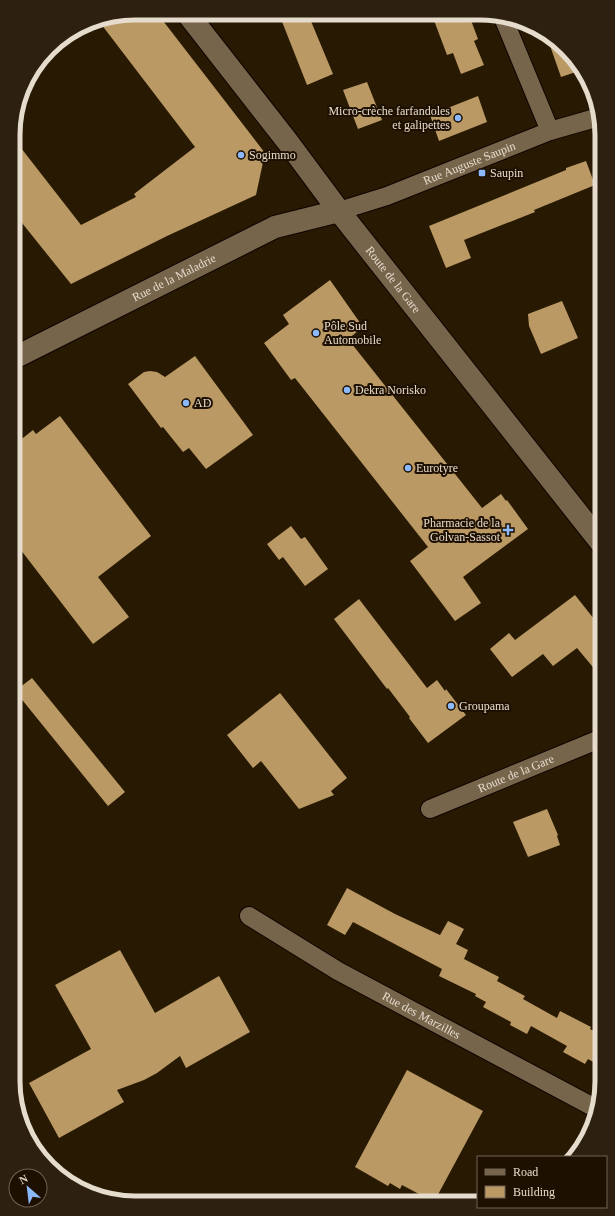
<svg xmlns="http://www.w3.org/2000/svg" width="615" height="1216" font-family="'Times New Roman',serif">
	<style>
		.building { fill: #ba9964 }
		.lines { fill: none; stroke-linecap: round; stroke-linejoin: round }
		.street-casing { stroke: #100400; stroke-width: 20 }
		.secondary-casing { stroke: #100400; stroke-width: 24 }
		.street { stroke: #76654b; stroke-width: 18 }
		.secondary { stroke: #76654b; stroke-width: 22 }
		.poi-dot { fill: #8cb9fc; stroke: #1e1000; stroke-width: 1.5 }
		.labels { text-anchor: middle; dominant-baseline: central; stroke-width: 4; stroke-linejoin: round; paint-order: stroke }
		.poi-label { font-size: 12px; fill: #e6dccd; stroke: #1e1000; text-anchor: start }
		.street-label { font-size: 12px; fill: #e6dccd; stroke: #1e1000 }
		.rim { fill: none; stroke: #e6dccd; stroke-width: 5 }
	</style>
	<rect width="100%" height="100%" fill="#271902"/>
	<path class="building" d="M135,13H157L265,153L256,195L167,236L71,284L14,213V139L81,225L136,197L134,194L195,147L98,20Z
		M279,14H308L333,74L307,85Z
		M432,15H469L478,39L474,41L484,65L461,74L453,53L447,55Z
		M547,37L561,43L579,71L561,77Z
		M367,82L382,120L358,129L343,90Z
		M478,96L487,122L439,141L430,115Z
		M586,161L595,185L534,210L535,212L464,240L471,258L446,268L429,226L566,170V168Z
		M330,280L363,327L348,339L482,508L501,494L506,501L507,500L528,529L463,577L481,603L455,621L410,561L428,547L295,378L291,380L264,343L289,324L283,315Z
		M562,301L578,338L541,354L529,326L528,314Z
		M195,356L253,435L206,469L189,448L183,452L163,427L161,428L128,384L144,372L150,371L157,372L165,377Z
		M60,416L151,536L98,577L129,617L93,644L14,541V445L33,430L36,434Z
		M291,526L301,539L305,537L328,569L305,586L283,557L279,560L267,544Z
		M575,595L602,629V678L577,648L553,666L543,654L512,677L490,649L509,633L515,640Z
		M359,599L427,688L437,680L445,691L446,689L466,715L428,743L409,718L410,717L388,688L387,689L334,619Z
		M32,678L125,792L108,806L15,691Z
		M280,693L347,778L331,791L334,795L299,809L261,761L253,768L227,735Z
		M547,809L558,835L557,836L560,845L528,857L513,822Z
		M347,888L395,914L440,935L448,921L464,929L456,944L468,950L464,959L499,977L497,981L525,996L523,999L557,1018L560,1011L591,1027L590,1029L602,1035V1067L588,1059L585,1064L563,1052L567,1046L531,1026L527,1034L510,1025L511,1022L483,1007L486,1002L475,996L476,994L439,976L442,969L353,922L345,935L327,925Z
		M120,950L155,1013L219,976L250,1032L186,1068L180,1056L157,1073L144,1080L117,1090L124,1102L59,1138L29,1083L91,1049L55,985Z
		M407,1070L483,1111L434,1202L402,1185L400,1189L390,1183L388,1186L355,1167Z"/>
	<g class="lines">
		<defs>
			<g id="street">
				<path d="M502,15L550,131"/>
				<path id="s1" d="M339,211L387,196L550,131L599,117"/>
				<path id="s2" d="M430,809L602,738"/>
				<path id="s3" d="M249,916L338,971L597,1109"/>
			</g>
			<g id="secondary">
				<path id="s4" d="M187,13L287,141L339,211L602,544"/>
				<path id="s5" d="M14,358L275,227L339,211"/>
			</g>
		</defs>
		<use href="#street" class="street-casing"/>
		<use href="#secondary" class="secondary-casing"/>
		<use href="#street" class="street"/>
		<use href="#secondary" class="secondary"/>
	</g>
	<g class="poi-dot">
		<circle cx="458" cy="118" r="4"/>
		<circle cx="241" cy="155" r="4"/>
		<rect x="478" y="169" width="8" height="8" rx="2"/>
		<circle cx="316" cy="333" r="4"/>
		<circle cx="347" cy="390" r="4"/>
		<circle cx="186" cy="403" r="4"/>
		<circle cx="408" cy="468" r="4"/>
		<path d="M506 524h4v4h4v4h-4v4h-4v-4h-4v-4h4z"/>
		<circle cx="451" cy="706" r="4"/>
	</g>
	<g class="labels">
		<g class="poi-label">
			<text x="450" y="111" text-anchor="end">Micro-crèche farfandoles<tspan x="450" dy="14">et galipettes</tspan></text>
			<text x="249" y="155">Sogimmo</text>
			<text x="490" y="173">Saupin</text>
			<text x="324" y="326">Pôle Sud<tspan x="324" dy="14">Automobile</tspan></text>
			<text x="355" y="390">Dekra Norisko</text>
			<text x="194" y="403">AD</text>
			<text x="416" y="468">Eurotyre</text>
			<text x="500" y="523" text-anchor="end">Pharmacie de la<tspan x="500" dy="14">Golvan-Sassot</tspan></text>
			<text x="459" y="706">Groupama</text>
		</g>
		<g class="street-label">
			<text stroke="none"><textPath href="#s1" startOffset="139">Rue Auguste Saupin</textPath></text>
			<text stroke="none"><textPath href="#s5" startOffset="179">Rue de la Maladrie</textPath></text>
			<text stroke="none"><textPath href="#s4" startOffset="337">Route de la Gare</textPath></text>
			<text stroke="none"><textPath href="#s2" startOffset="93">Route de la Gare</textPath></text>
			<text stroke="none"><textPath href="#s3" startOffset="199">Rue des Marzilles</textPath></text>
		</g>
	</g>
	<path d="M0 0H615V1216H0ZM135 20H480A115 115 0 0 1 595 135V1081A115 115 0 0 1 480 1196H135A115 115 0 0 1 20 1081V135A115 115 0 0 1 135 20Z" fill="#2e2010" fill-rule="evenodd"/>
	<path class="rim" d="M135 20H480A115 115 0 0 1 595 135V1081A115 115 0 0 1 480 1196H135A115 115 0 0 1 20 1081V135A115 115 0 0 1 135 20Z"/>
	<rect x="477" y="1156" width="130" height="52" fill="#1e1000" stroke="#6e6252"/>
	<rect x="485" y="1169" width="20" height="6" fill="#76654b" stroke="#6e6252"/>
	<text x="513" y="1176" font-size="12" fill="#e6dccd">Road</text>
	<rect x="485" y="1186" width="20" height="12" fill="#ba9964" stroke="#6e6252"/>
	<text x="513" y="1196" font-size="12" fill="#e6dccd">Building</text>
	<g transform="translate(28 1188) rotate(332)"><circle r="19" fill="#1e1000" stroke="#6e6252"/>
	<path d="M0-3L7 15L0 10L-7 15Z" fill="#8cb9fc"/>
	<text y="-6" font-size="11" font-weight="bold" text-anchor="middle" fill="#e6dccd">N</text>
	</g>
</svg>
